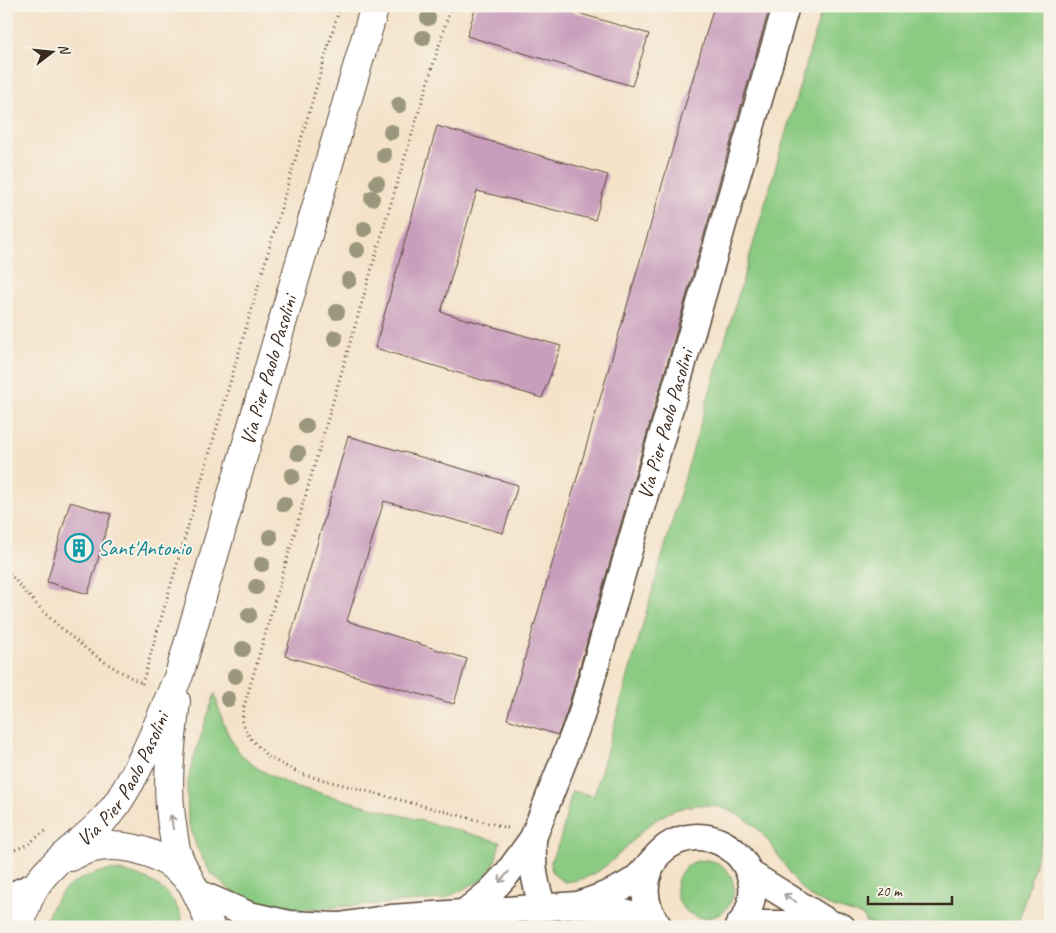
<svg xmlns="http://www.w3.org/2000/svg" width="1056" height="933" font-family="Caveat,sans-serif">
	<style>
		.green { fill: #8aca82; stroke: #627a50 }
		.building { fill: #c99ebc }
		.lines { fill: none; stroke-linecap: round; stroke-linejoin: round }
		.street-casing { stroke: #574638; stroke-width: 29 }
		.primary-casing { stroke: #574638; stroke-width: 30 }
		.path { stroke: #574638; stroke-width: 3; stroke-dasharray: 1 4; stroke-linecap: butt }
		.street { stroke: #fff; stroke-width: 26 }
		.primary { stroke: #fff; stroke-width: 28 }
		.tree { fill: #9b977b }
		.oneway { stroke: #a79f9a }
		.labels { text-anchor: middle; dominant-baseline: central; stroke-width: 4; stroke-linejoin: round; paint-order: stroke }
		.street-label { font-size: 21px; fill: #3b2a1e; stroke: #f7f3e8 }
		.culture-label { font-size: 21px; fill: #0d838f; stroke: #f7f3e8; text-anchor: start }
	</style>
	<rect width="100%" height="100%" fill="#f7f3e8"/>
	<filter id="ink" filterUnits="userSpaceOnUse"><feTurbulence type="fractalNoise" baseFrequency=".02" numOctaves="2"/><feDisplacementMap in="SourceGraphic" scale="10" xChannelSelector="R" yChannelSelector="G"/><feConvolveMatrix kernelMatrix="1 2 1 2 8 2 1 2 1" color-interpolation-filters="sRGB"/></filter>
	<filter id="wash" filterUnits="userSpaceOnUse"><feTurbulence type="fractalNoise" baseFrequency=".0096" numOctaves="4" result="noise"/><feDisplacementMap in="SourceGraphic" scale="20" xChannelSelector="R" yChannelSelector="G"/><feGaussianBlur stdDeviation="1.12" result="paint"/><feColorMatrix in="noise" values="0 0 0 0 0 0 0 0 0 0 0 0 0 0 0 0 0 1.4 0 .05"/><feComposite in="paint" operator="in"/></filter>
	<g filter="url(#wash)">
		<rect width="100%" height="100%" fill="#f4e2c9"/>
		<path class="green" d="M823,6H1050V812L1017,927H884L865,922V918L860,915C841,909 819,905 804,891C798,885 793,877 788,870C770,844 760,823 728,810C717,805 703,804 691,806C645,813 633,849 597,872C588,878 576,881 565,882L554,875L551,868V861L561,837L572,791L594,796L684,480Z
			M215,693C220,717 230,747 249,762C262,772 276,778 290,785L500,842L495,862L485,878L444,899L282,911L255,903L230,890L210,872L196,846L188,820L187,786L192,763Z
			M676 889a29 29 0 1 1 58 0a29 29 0 1 1-58 0Z
			M111,870C147,874 176,889 184,927H44C54,890 76,876 111,870Z"/>
		<g id="blocks">
			<path class="building" d="M476,6H554L649,34L632,86L467,36Z
				M714,6H770L567,711L558,735L507,719Z
				M437,126L608,175L595,220L477,191L441,312L561,346L542,398L375,348Z
				M348,436L518,485L503,533L384,501L347,621L467,659L454,704L285,656Z
				M70,502L111,514L88,594L47,582Z"/>
		</g>
	</g>
	<g filter="url(#ink)">
		<use href="#blocks" fill-opacity="0" stroke="#574638" stroke-width="1"/>
		<g class="lines">
			<defs>
				<g id="street">
					<path d="M533,838C532,866 534,881 543,907"/>
					<path d="M654,861C641,884 643,906 659,927"/>
					<path d="M749,873L831,924L842,927"/>
					<path d="M198,893L249,915L289,924L336,926"/>
					<path d="M6,898L38,884"/>
					<path d="M581,904C598,898 617,892 633,881C646,872 654,855 668,846C701,824 747,845 752,885C754,899 748,916 738,927"/>
					<path id="s1" d="M465,912L490,892L507,874L533,838L581,716L786,6"/>
					<path d="M740,924H831"/>
					<path d="M333,927L391,918L578,905L628,913L658,927"/>
				</g>
				<g id="primary">
					<path d="M176,701C171,746 165,785 173,831C174,838 175,846 177,853C187,879 204,900 210,927"/>
					<path d="M70,857C110,835 157,848 188,879"/>
					<path id="s2" d="M20,927C24,912 28,897 37,884C59,853 96,835 118,802C144,763 160,718 179,675L375,6"/>
				</g>
			</defs>
			<use href="#street" class="street-casing"/>
			<use href="#primary" class="primary-casing"/>
			<path class="path" d="M451,6L385,223L243,710L242,721L245,729L250,738L268,757L301,774L508,828
				M6,570C20,585 33,602 48,616C75,642 108,667 142,683
				M142,684L340,6
				M6,854L28,844L48,829"/>
			<use href="#street" class="street"/>
			<use href="#primary" class="primary"/>
		</g>
		<g class="tree">
			<circle cx="428" cy="18" r="8"/>
			<circle cx="423" cy="38" r="8"/>
			<circle cx="399" cy="105" r="8"/>
			<circle cx="391" cy="132" r="8"/>
			<circle cx="384" cy="155" r="8"/>
			<circle cx="377" cy="183" r="8"/>
			<circle cx="372" cy="198" r="8"/>
			<circle cx="364" cy="229" r="8"/>
			<circle cx="357" cy="250" r="8"/>
			<circle cx="349" cy="280" r="8"/>
			<circle cx="337" cy="312" r="8"/>
			<circle cx="335" cy="338" r="8"/>
			<circle cx="306" cy="426" r="8"/>
			<circle cx="298" cy="453" r="8"/>
			<circle cx="292" cy="476" r="8"/>
			<circle cx="284" cy="504" r="8"/>
			<circle cx="270" cy="537" r="8"/>
			<circle cx="262" cy="564" r="8"/>
			<circle cx="256" cy="587" r="8"/>
			<circle cx="249" cy="615" r="8"/>
			<circle cx="243" cy="649" r="8"/>
			<circle cx="235" cy="676" r="8"/>
			<circle cx="228" cy="699" r="8"/>
		</g>
		<defs><path id="oneway-shaft" d="M-6 0H5M1.5-3L5.5 0L1.5 3" fill="none" stroke-width="1.6" stroke-linecap="round" stroke-linejoin="round" transform="scale(1.25)"/></defs>
		<g class="oneway">
			<use href="#oneway-shaft" transform="translate(172 822) rotate(-98)"/>
			<use href="#oneway-shaft" transform="translate(504 877) rotate(132)"/>
			<use href="#oneway-shaft" transform="translate(790 898) rotate(-148)"/>
		</g>
	</g>
	<defs>
		<symbol id="building-ring" viewBox="-11 -11 22 22"><circle r="9.5" fill="#f7f3e8" stroke="#0f9aa8" stroke-width="1.5"/><path d="M-4-6H4V6H1V3H-1V6H-4ZM-2.5-4.3h1.7v1.8h-1.7ZM.8-4.3h1.7v1.8H.8ZM-2.5-1h1.7V.8h-1.7ZM.8-1h1.7V.8H.8Z" fill="#0f9aa8"/></symbol>
	</defs>
	<g fill-rule="evenodd">
		<use href="#building-ring" x="63" y="532" width="32" height="32"/>
	</g>
	<g class="labels">
		<g class="street-label">
			<text stroke="none"><textPath href="#s2" startOffset="621">Via Pier Paolo Pasolini</textPath></text>
			<text stroke="none"><textPath href="#s1" startOffset="536">Via Pier Paolo Pasolini</textPath></text>
			<text stroke="none"><textPath href="#s2" startOffset="184">Via Pier Paolo Pasolini</textPath></text>
		</g>
		<g class="culture-label">
			<text x="98" y="548">Sant'Antonio</text>
		</g>
	</g>
	<rect width="1056" height="933" fill="none" stroke="#f7f3e8" stroke-width="25"/>
	<g transform="translate(52 52) rotate(74)" stroke="#f7f3e8" stroke-width="4" paint-order="stroke">
	<path d="M0-4L9 19L0 12L-9 19Z" fill="#3b2a1e"/>
	<text y="-8" font-size="14" font-weight="bold" text-anchor="middle" fill="#3b2a1e">N</text>
	</g>
	<path d="M868 896v8h84v-8" fill="none" stroke="#3b2a1e" stroke-width="2.5"/>
	<text x="876" y="896" font-size="15" fill="#3b2a1e" stroke="#f7f3e8" stroke-width="4" paint-order="stroke">20 m</text>
</svg>
